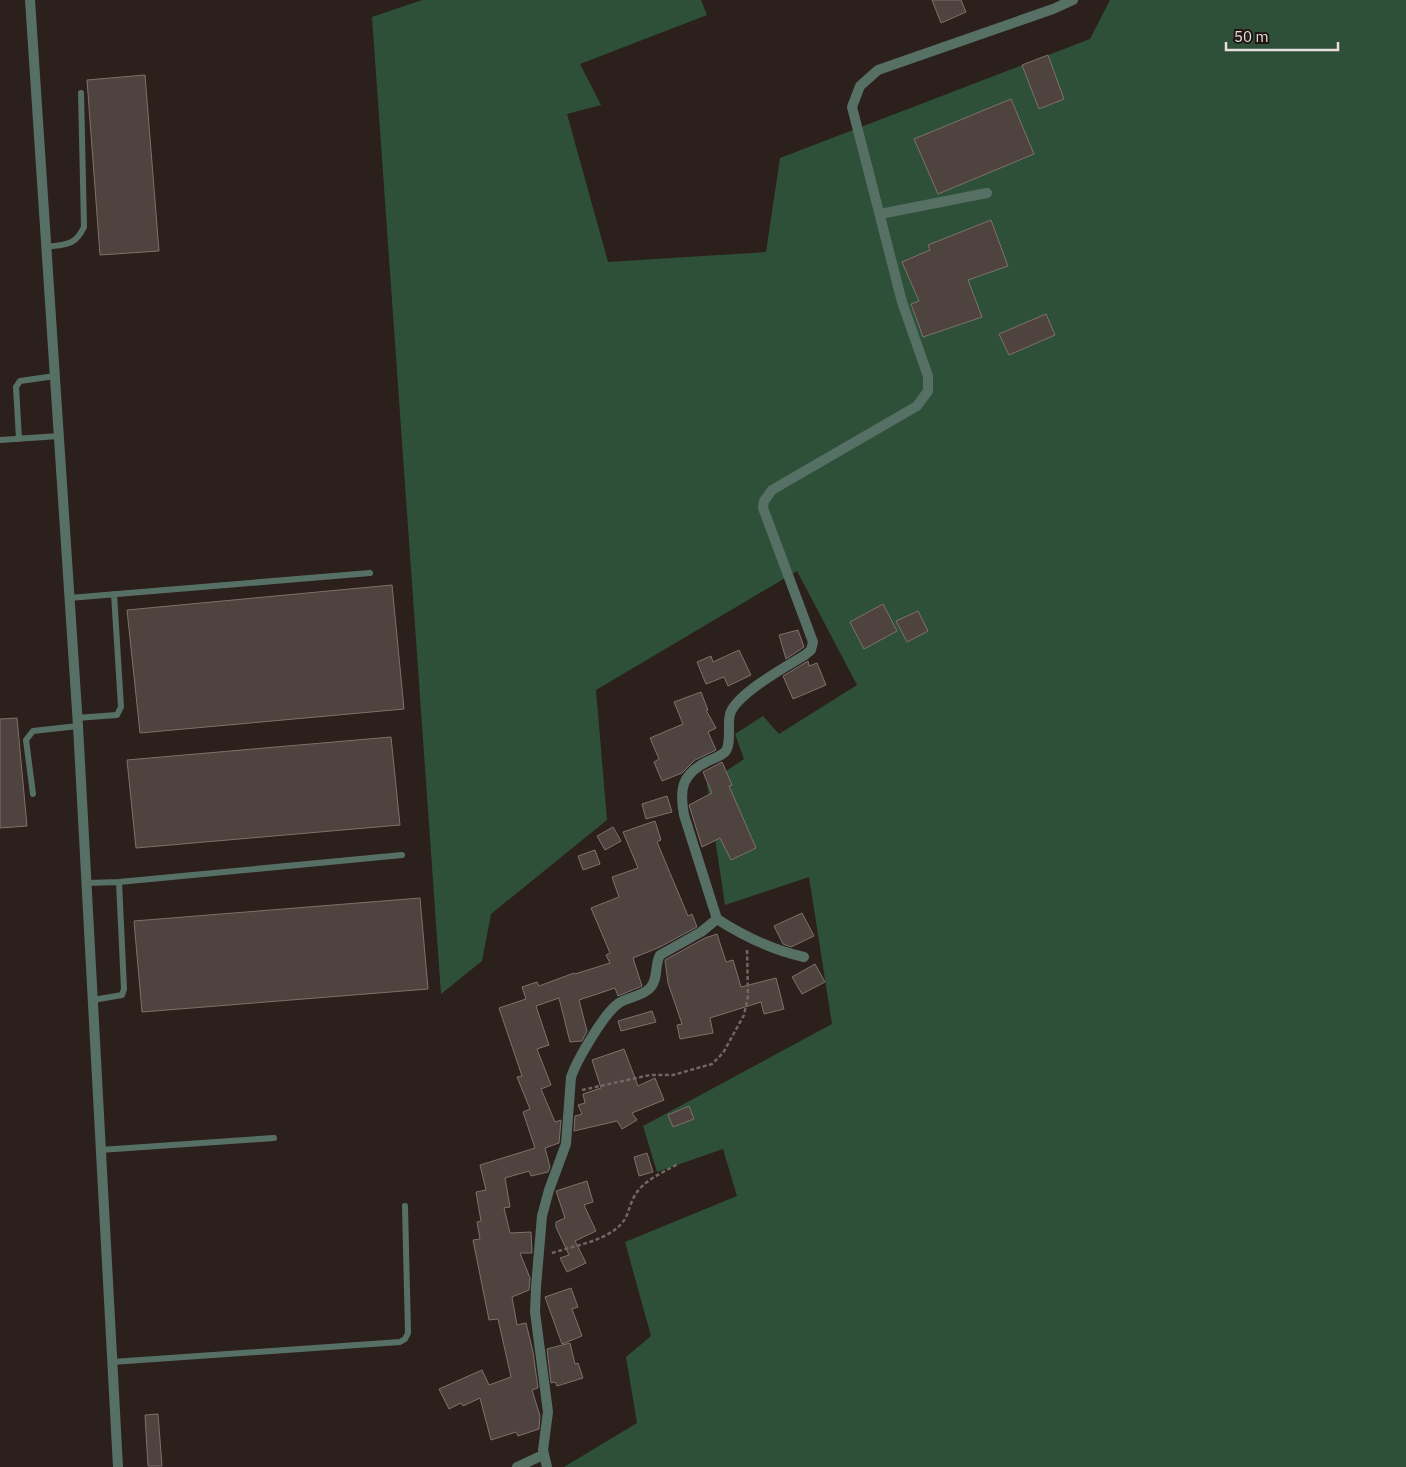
<svg xmlns="http://www.w3.org/2000/svg" width="1406" height="1467" font-family="'IBM Plex Sans',sans-serif">
	<style>
		.green { fill: #2f5038 }
		.building { fill: #4e433e; stroke: #7e716c }
		.lines { fill: none; stroke-linecap: round; stroke-linejoin: round }
		.path { stroke: #706763; stroke-width: 2.5; stroke-dasharray: 4 2.5; stroke-linecap: butt }
		.lane { stroke: #577066; stroke-width: 6 }
		.street { stroke: #577066; stroke-width: 10 }
	</style>
	<rect width="100%" height="100%" fill="#2b201c"/>
	<path class="green" d="M422,0H701L707,15L580,64L601,105L567,114L608,262L766,252L780,158L1090,39L1110,0H1406V1467H564L637,1423L626,1357L651,1336L625,1242L737,1196L723,1149L657,1172L643,1126L832,1024L809,877L725,905L707,784L744,759L735,734L763,716L779,734L857,685L797,571L596,690L607,820L491,914L482,961L441,994L372,17Z"/>
	<path class="building" d="M932,0H961L966,12L941,23Z
		M1048,55L1064,99L1039,109L1022,65Z
		M145,75L159,251L100,255L87,80Z
		M1011,99L1034,154L938,194L914,139Z
		M991,220L1008,266L968,280L982,317L923,337L911,304L919,301L902,262L930,250L928,245Z
		M1046,314L1055,335L1009,355L999,334Z
		M392,585L404,709L140,733L127,610Z
		M883,604L897,631L864,649L850,622Z
		M918,611L928,631L907,642L896,621Z
		M798,630L804,647L786,659L779,635Z
		M739,650L751,675L728,686L724,677L706,684L697,662L711,656L713,662Z
		M808,661L809,666L817,663L826,685L793,699L783,676Z
		M701,692L708,710H706L716,728L708,732L716,750L695,760L682,773L662,781L654,762L659,759L650,738L683,724L674,702Z
		M17,718L27,826L0,828V719Z
		M391,737L400,825L136,848L127,760Z
		M722,762L732,785L729,786L756,848L731,860L720,838L702,847L689,805L712,793L703,772Z
		M667,796L672,812L646,819L642,804Z
		M655,821L661,840L657,842L688,916L692,914L697,927L660,947L633,958L642,986L618,996L615,988L579,1000L587,1031L582,1041L570,1042L559,998L536,1006L549,1045L537,1049L551,1085L541,1089L555,1122L561,1120L559,1143L545,1148L550,1167L548,1172L531,1176L529,1171L505,1178L510,1207L504,1208L510,1233L531,1232L532,1253H520L530,1278L529,1290L512,1297L517,1325L526,1323L533,1352L538,1388L532,1390L540,1416L539,1429L518,1436L516,1432L491,1440L480,1398L463,1406L461,1403L449,1409L439,1389L482,1370L489,1385L511,1377L498,1319L489,1320L473,1240L480,1239L477,1222L481,1221L476,1192L486,1190L480,1165L535,1148L523,1112L530,1109L517,1077L522,1076L499,1008L526,999L522,987L537,982L539,986L574,973L575,974L610,963L606,955L610,953L591,908L619,897L612,877L638,868L623,832Z
		M613,827L621,841L605,850L597,836Z
		M595,850L600,864L583,870L578,856Z
		M420,898L428,989L142,1012L134,921Z
		M802,913L814,936L791,947L783,944L774,926Z
		M717,934L726,962L733,960L741,987L776,978L784,1009L764,1014L761,1002L710,1018L713,1033L680,1039L677,1025L682,1024L668,983L665,960L705,938Z
		M815,964L825,982L802,994L792,977Z
		M652,1011L656,1022L621,1031L618,1021Z
		M624,1049L638,1086L655,1078L664,1100L632,1113L637,1120L622,1129L617,1121L574,1131L575,1116L582,1114L578,1105L585,1103L583,1094L601,1088L592,1060Z
		M689,1106L694,1119L673,1127L668,1115Z
		M647,1153L653,1172L639,1176L634,1157Z
		M587,1181L593,1202L584,1205L596,1231L575,1241L586,1263L567,1272L560,1258L569,1255L556,1227V1222L565,1218L556,1191Z
		M571,1288L578,1307L572,1309L582,1336L562,1344L545,1297Z
		M570,1343L575,1364L578,1363L583,1378L557,1386L555,1382L551,1383L547,1349Z
		M158,1414L162,1466H148L145,1415Z"/>
	<g class="lines">
		<path class="path" d="M582,1090L650,1075H673L712,1064L723,1053L744,1015L748,996L747,949
			M552,1253C573,1246 607,1241 622,1223C628,1216 629,1207 633,1199C641,1181 662,1173 678,1164"/>
		<path class="lane" d="M47,247C66,244 75,246 84,227L81,93
			M19,439L16,387L20,381L55,376
			M0,440L59,436
			M69,598L370,573
			M76,718L117,715L121,707L114,594
			M33,794L26,740L33,731L78,726
			M86,883L119,882L402,855
			M93,1000L122,995L124,989L119,882
			M100,1150L274,1138
			M112,1362L400,1342L405,1339L408,1333L405,1206"/>
		<path class="street" d="M30,0L78,726L118,1467
			M880,214L987,193
			M717,919C745,937 772,950 804,957
			M517,1467L543,1455
			M547,1467L543,1450L548,1412L535,1312L536,1287L542,1216L549,1190L566,1144L571,1077C577,1060 604,1013 619,1003C628,997 643,996 650,988C659,979 654,965 660,955L701,932L717,919L684,815C679,788 682,774 708,761C713,759 721,756 725,752C732,744 727,725 730,714C736,694 787,666 805,655L811,650L813,642L763,508L764,501L772,490L917,406L928,391V376L902,302L852,107L860,86L878,70L1053,9L1073,0"/>
	</g>
	<path d="M1226 42v8h112v-8" fill="none" stroke="#e7e0dd" stroke-width="2.5"/>
	<text x="1234" y="42" font-size="15" fill="#e7e0dd" stroke="#211713" stroke-width="4" paint-order="stroke">50 m</text>
</svg>
